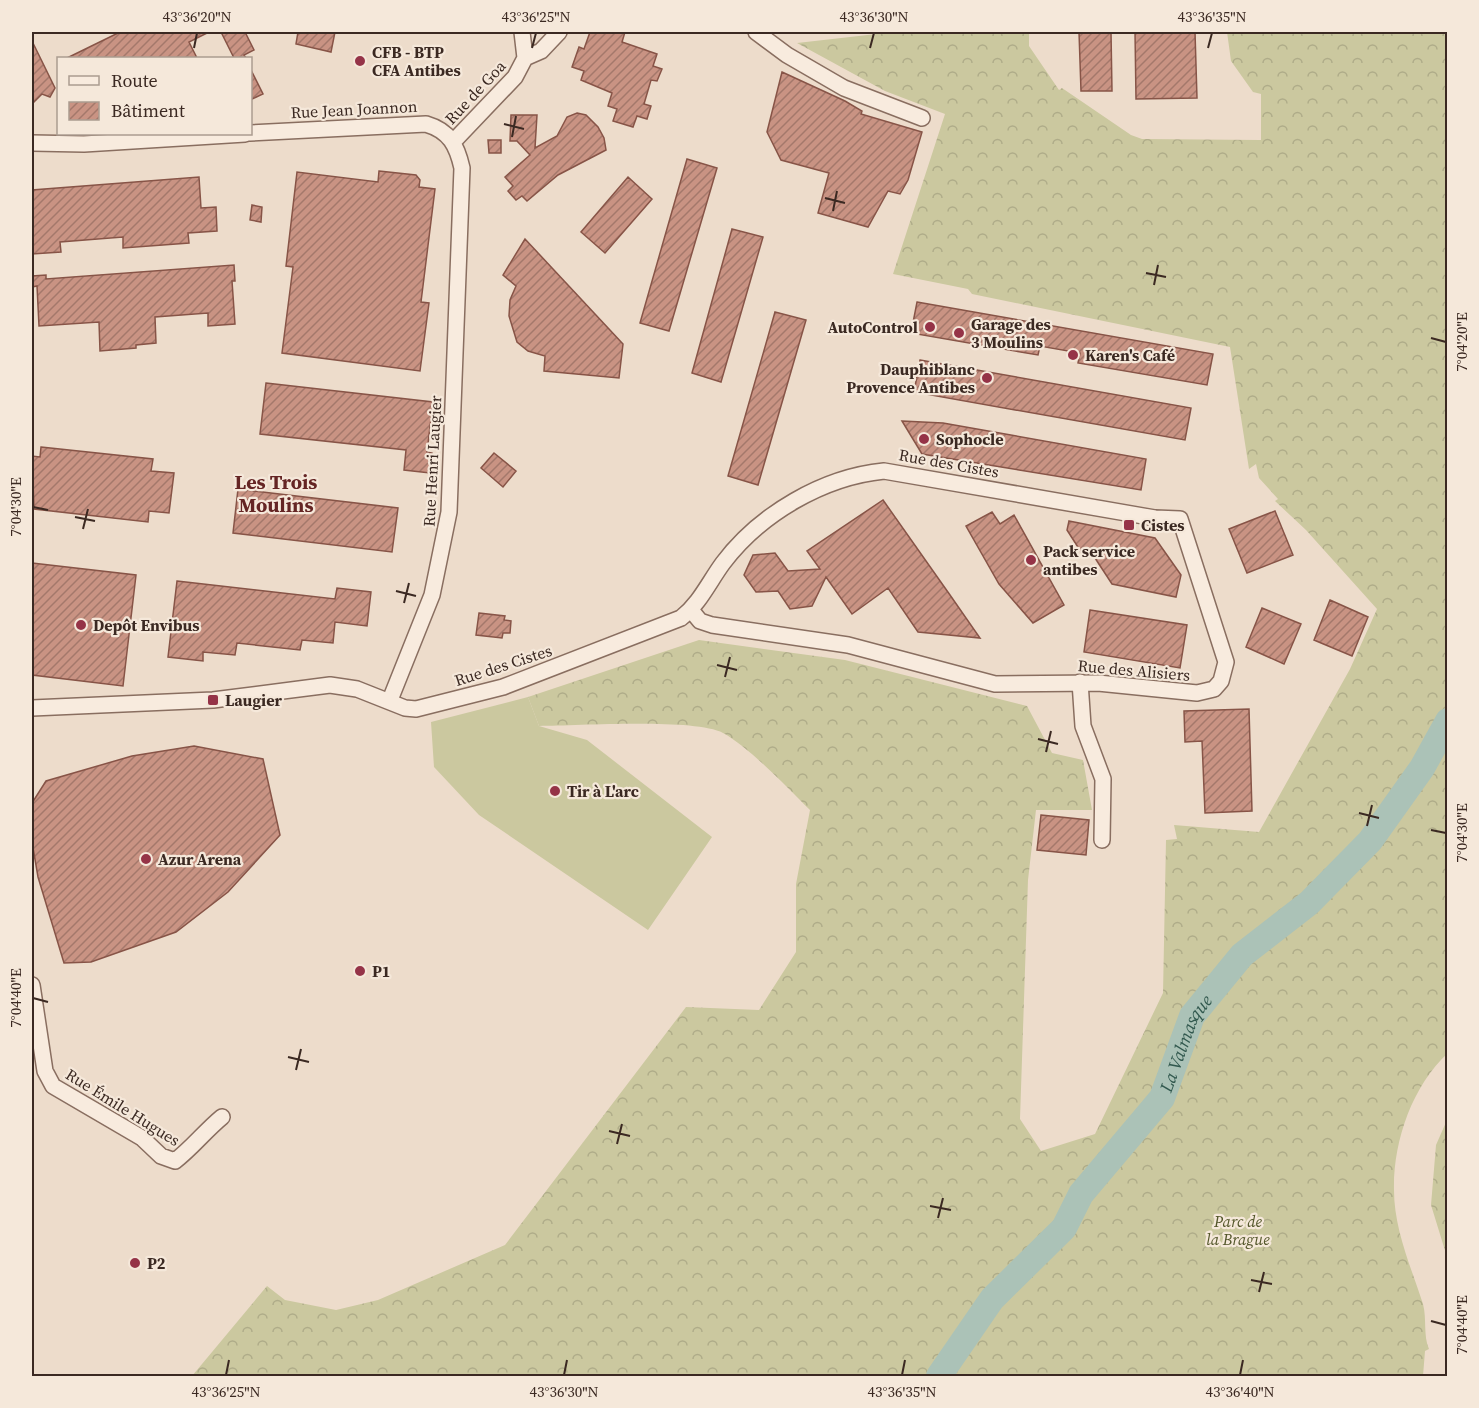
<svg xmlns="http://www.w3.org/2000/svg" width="1479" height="1408" font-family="'Source Serif 4',serif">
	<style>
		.forest { fill: url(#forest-crowns) }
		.pitch { fill: #cbc89f }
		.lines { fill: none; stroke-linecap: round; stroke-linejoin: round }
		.river { stroke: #abc2b7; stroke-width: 26 }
		.building { fill: url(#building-hatch); stroke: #875447; stroke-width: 1.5 }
		.minor-casing { stroke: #896e60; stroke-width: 18 }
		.minor { stroke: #f8ebde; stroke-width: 15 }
		.ticks { fill: none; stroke: #3b2922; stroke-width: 2 }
		.poi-dot { fill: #953347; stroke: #f5e8da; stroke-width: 2 }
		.labels { text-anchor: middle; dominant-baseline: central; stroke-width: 4.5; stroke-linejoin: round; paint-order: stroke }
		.poi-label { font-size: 16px; font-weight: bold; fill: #3b2922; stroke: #f5e8da; text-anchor: start }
		.street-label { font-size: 16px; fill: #3b2922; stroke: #f5e8da }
		.park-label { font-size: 16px; font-style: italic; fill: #53562a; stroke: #f5e8da }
		.water-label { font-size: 18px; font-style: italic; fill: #32594f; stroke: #f5e8da }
		.quarter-label { font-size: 20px; font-weight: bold; fill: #652524; stroke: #f5e8da }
		.neatline { fill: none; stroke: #3b2922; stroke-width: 2 }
		.ticks-label { font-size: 15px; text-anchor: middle; fill: #3b2922 }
	</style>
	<defs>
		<pattern id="forest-crowns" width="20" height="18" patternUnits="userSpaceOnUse" patternTransform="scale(1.5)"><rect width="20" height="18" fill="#cbc89f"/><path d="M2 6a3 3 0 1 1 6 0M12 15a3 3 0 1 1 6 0" fill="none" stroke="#afac89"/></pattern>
		<pattern id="building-hatch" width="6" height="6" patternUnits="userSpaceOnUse" patternTransform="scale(1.5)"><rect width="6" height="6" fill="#c99383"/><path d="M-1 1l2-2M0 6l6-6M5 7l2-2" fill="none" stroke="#a4786b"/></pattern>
	</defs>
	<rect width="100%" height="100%" fill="#eddccb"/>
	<path class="forest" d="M894,32H1029V46L1059,90L1062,88L1131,135L1142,139L1261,140V94L1253,92L1231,61L1227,32H1447L1448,1053C1412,1086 1393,1142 1394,1190C1394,1229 1411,1267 1423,1304C1427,1319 1423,1335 1429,1349L1425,1351L1423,1376H192L267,1286L285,1300L336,1310L378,1300L505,1245L686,1007L759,1010L796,952V884L810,810C788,788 749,747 723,733C694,718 578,726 539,726L528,697L699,640L845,660L1027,706L1052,753L1083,760L1092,810H1036L1028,880L1020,1119L1041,1151L1095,1134L1163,993L1166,840L1177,839L1174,825L1259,832L1350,669L1377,609L1306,530L1275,501L1278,499L1259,478L1256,464L1249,469L1230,347L972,294L968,289L893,274L945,114L885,91L797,43Z
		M1447,1120H1448L1447,1257L1431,1205L1436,1145Z"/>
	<path class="pitch" d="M528,697L539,726L587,740L712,837L648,930L479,815L434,767L431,722Z"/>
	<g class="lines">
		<path class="river" id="s1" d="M939,1376L992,1299L1064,1228L1081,1194L1162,1098L1192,1016L1242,955L1309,903L1370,841L1422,768L1448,721"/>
	</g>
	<path class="building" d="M120,32H209L189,42L197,58H67Z
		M221,32H245L254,50L244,55L246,58H234Z
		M298,32H335L331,52L296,44Z
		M590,32H625L622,42L657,54L653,66L662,69L657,81L651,80L644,104L651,106L647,119L637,116L633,127L613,121L617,109L608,106L612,93L581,80L584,71L572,67L579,47L584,49Z
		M1079,32H1111L1112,91H1081Z
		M1135,32H1195L1197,98L1136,99Z
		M32,41L55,88L50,97L42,94L32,104Z
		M250,68L263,94L250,100Z
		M782,72L845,101L862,111L861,114L922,132L908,180L900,194L888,191L868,227L818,213L829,173L781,160L767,132Z
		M577,113L586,115L598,127L604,138L606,150L558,175L527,201L522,196L516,200L508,191L513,186L505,177L530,155L517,141H510L511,115H537L535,148L557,136L567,117Z
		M488,140H501V153H489Z
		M687,159L717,168L669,331L640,323Z
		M379,171L416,175L420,180L419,187L435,189L421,302L429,303L420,371L282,353L293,267L286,266L297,172L378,182Z
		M199,177L201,208L216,207L217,231L188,233L189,243L123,248V237L60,242L61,252L32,254V190Z
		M628,177L652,199L605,253L581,232Z
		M252,205L262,207L261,222L250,220Z
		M732,229L763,237L721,382L692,373Z
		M525,239L623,344L619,378L544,371L545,356L528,351L517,342L509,316L510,300L516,286L503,275Z
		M234,265L235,281H232L235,324L208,326V313L155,317L156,343L136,345V348L100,351L99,322L39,326L37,286L32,287V276L46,275V279Z
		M917,302L1213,354L1207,385L1078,363L1080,353L1040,346L1038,355L911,333Z
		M775,312L806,320L758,485L728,476Z
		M920,360L1191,408L1185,440L914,392Z
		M266,383L433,402L427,452L432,453L430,473L404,470L406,450L260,434Z
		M902,421L943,423L1146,459L1141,490L922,454Z
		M41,447L153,459L151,471L174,473L169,513L149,511L148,522L34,509L32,456L40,457Z
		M494,453L516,471L503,487L481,468Z
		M238,489L398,508L392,552L233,533Z
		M883,500L950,595L980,638L918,632L888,588L852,614L826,577L812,606L790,609L778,591L756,592L744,575L753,555L775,553L788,571L820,569L807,551Z
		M1275,511L1293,555L1247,573L1229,529Z
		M992,512L1000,524L1014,515L1064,605L1033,623L999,584L966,526Z
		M1069,521L1155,538L1181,575L1176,597L1112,584L1095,558L1083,555L1067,530Z
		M32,563L136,575L123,686L32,675Z
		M177,581L335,599L337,588L371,592L367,626L335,622L333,643L302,640L300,650L237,643L235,655L203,652V661L168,657Z
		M1330,600L1368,617L1352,656L1314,640Z
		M1262,608L1301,624L1284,664L1246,647Z
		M1090,610L1187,625L1180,668L1084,652Z
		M479,613L505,616L504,620L511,621L510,633H503L502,638L476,635Z
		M1249,709L1252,811L1205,813L1202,741L1185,742L1184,711Z
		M194,746L263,759L280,835L228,892L176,932L91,962L64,963L38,877L32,842V803L46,781L132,756Z
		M1041,815L1089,820L1086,855L1037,850Z"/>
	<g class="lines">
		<defs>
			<path id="minor" d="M756,32L787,55L844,88L922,118
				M525,58L541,51L559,32
				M250,133L426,124C450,131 457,146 462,168L449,512L432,595L390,700
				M453,142L515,77L525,58L522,32
				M32,143L84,144L245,134
				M1080,682L1083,726L1103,779L1102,840
				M32,708L213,700L330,685L357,689L405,708L416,709L503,687L681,618C700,603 709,582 723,563C760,514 823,477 884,471L1155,518L1180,519L1226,662L1221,681L1214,689L1197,693L1098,683L995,684L848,645L712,625L700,621L691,610
				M32,985L45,1071L53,1086L142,1138L161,1156L175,1161C192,1148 205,1131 222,1117"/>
		</defs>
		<use href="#minor" class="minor-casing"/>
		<use href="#minor" class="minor"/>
	</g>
	<path class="ticks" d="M194,48L197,33M532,48L536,33M870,48L874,33M1208,48L1212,33M504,124L524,129M512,137L516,116M825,198L845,203M833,211L837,191M1146,273L1166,277M1154,285L1158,265M1431,338L1446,342M33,507L48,510M75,517L95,521M83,529L88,509M396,591L416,596M404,603L409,583M717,665L737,670M725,677L730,657M1038,739L1058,744M1046,752L1051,731M1359,813L1379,818M1367,826L1372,805M1431,830L1446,833M33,998L48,1002M288,1057L309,1062M296,1070L301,1049M609,1131L630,1136M617,1144L622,1124M930,1206L951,1210M938,1218L943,1198M1251,1280L1272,1284M1259,1292L1264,1272M1431,1321L1446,1325M226,1375L229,1360M564,1375L567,1360M902,1375L905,1360M1240,1375L1243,1360"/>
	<g class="poi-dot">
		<circle cx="360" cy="61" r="6"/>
		<circle cx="930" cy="327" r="6"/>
		<circle cx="959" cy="333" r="6"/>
		<circle cx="1073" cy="355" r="6"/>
		<circle cx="987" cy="378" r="6"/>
		<circle cx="924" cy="439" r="6"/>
		<rect x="1123" y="519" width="12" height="12" rx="3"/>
		<circle cx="1031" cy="560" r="6"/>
		<circle cx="81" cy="625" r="6"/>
		<rect x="207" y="694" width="12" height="12" rx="3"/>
		<circle cx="555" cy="791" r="6"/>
		<circle cx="146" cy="859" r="6"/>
		<circle cx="360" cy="971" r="6"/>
		<circle cx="135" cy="1263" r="6"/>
	</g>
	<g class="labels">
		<g class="poi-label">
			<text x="372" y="52">CFB - BTP<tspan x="372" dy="18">CFA Antibes</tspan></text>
			<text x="971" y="324">Garage des<tspan x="971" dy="18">3 Moulins</tspan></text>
			<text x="918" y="327" text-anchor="end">AutoControl</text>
			<text x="1085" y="355">Karen's Café</text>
			<text x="975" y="369" text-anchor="end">Dauphiblanc<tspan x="975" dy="18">Provence Antibes</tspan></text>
			<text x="936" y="439">Sophocle</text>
			<text x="1141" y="525">Cistes</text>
			<text x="1043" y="551">Pack service<tspan x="1043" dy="18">antibes</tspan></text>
			<text x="93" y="625">Depôt Envibus</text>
			<text x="225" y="700">Laugier</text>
			<text x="567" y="791">Tir à L'arc</text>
			<text x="158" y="859">Azur Arena</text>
			<text x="372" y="971">P1</text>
			<text x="147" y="1263">P2</text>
		</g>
		<g class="street-label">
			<text transform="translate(475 92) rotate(-47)">Rue de Goa</text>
			<text transform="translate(354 109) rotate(-3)">Rue Jean Joannon</text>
			<text transform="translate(432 461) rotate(-87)">Rue Henri Laugier</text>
			<text transform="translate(949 463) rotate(10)">Rue des Cistes</text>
			<text transform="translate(503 665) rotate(-18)">Rue des Cistes</text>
			<text transform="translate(1134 670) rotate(5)">Rue des Alisiers</text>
			<text transform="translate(123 1107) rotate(32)">Rue Émile Hugues</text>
		</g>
		<g class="park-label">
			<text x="1238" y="1221">Parc de<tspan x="1238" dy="18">la Brague</tspan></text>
		</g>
		<g class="water-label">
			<text stroke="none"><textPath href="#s1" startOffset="418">La Valmasque</textPath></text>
		</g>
		<g class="quarter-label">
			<text x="276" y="482">Les Trois<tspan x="276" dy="23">Moulins</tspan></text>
		</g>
	</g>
	<rect width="1479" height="1408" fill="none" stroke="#f5e8da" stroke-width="66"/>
	<rect x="57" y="57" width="195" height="78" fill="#f5e8da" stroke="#ab9c90" stroke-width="1.5"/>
	<rect x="69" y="76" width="30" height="9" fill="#f8ebde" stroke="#ab9c90" stroke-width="1.5"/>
	<text x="111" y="87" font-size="18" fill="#3b2922">Route</text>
	<rect x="69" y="102" width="30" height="18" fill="url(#building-hatch)" stroke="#ab9c90" stroke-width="1.5"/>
	<text x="111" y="117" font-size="18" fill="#3b2922">Bâtiment</text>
	<rect x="33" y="33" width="1413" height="1342" class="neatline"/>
	<g class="ticks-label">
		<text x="197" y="22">43°36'20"N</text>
		<text x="536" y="22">43°36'25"N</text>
		<text x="874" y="22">43°36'30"N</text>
		<text x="1212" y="22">43°36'35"N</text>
		<text transform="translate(1462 342) rotate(-90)" y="5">7°04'20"E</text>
		<text transform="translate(16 507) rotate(-90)" y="5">7°04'30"E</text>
		<text transform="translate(1462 833) rotate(-90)" y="5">7°04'30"E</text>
		<text transform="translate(16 998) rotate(-90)" y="5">7°04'40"E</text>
		<text transform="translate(1462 1325) rotate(-90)" y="5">7°04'40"E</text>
		<text x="226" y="1397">43°36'25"N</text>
		<text x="564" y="1397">43°36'30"N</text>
		<text x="902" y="1397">43°36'35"N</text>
		<text x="1240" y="1397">43°36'40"N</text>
	</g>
</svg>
